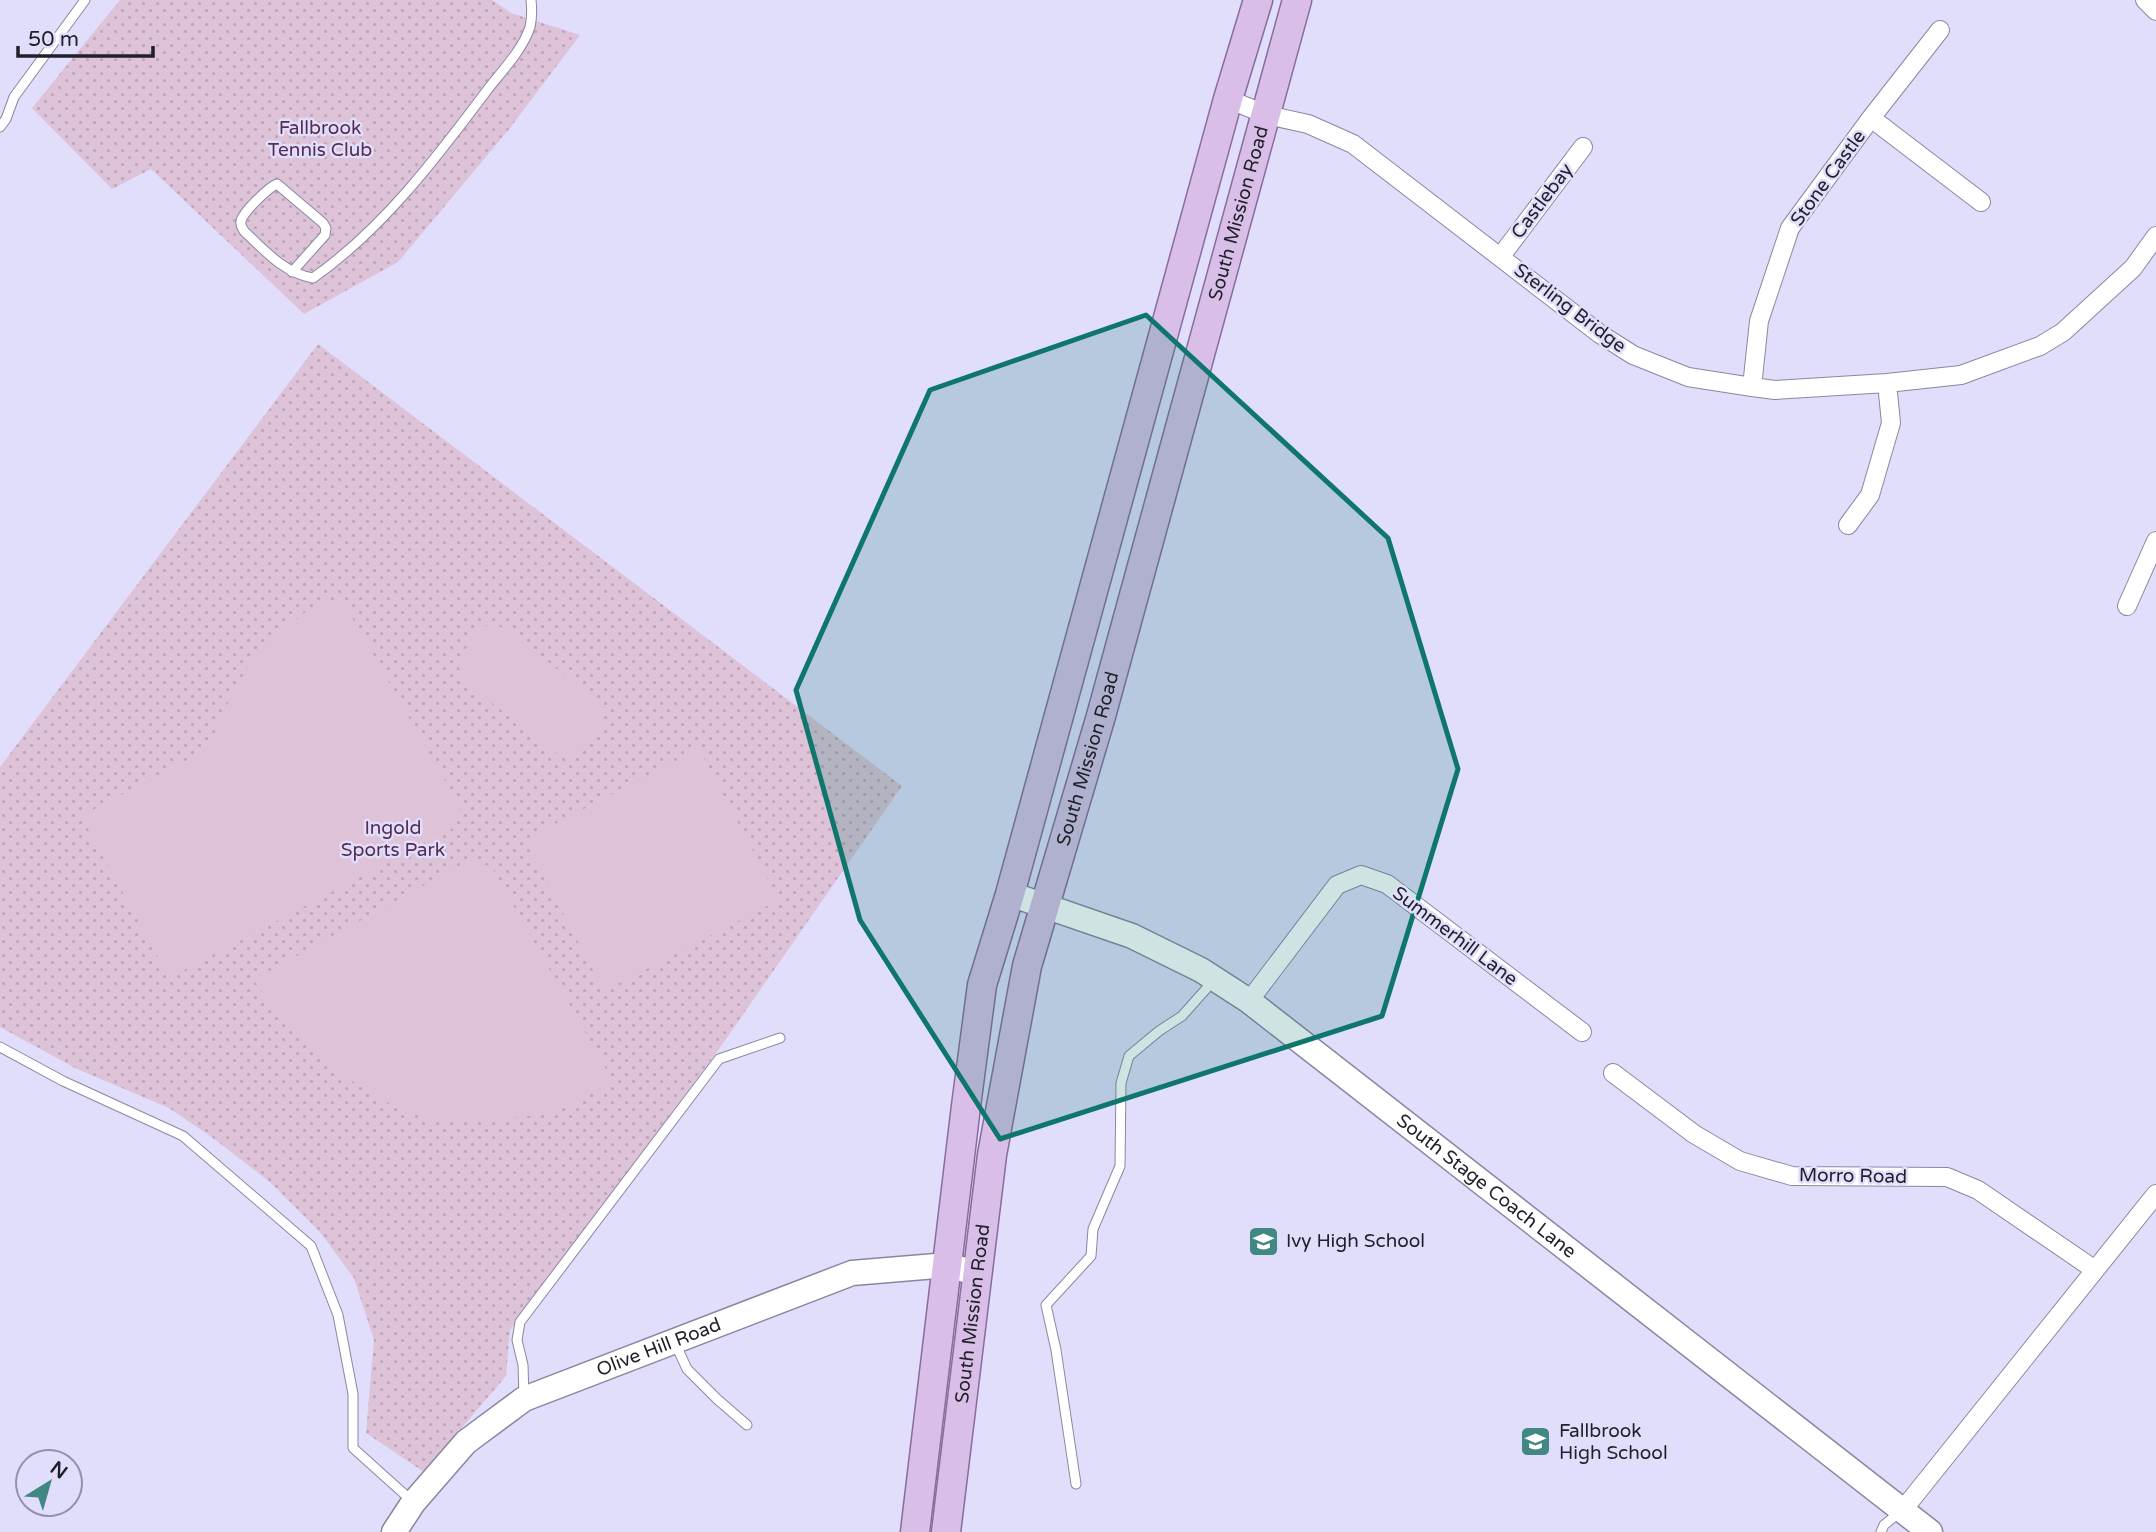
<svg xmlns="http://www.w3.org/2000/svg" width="2156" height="1532" font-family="'Varela Round',sans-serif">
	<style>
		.park { fill: url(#park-dots) }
		.garden { fill: #ddc2d8 }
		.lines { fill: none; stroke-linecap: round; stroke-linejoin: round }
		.service-casing { stroke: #8a86a2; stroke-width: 11 }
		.minor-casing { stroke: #8a86a2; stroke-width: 20 }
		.secondary-casing { stroke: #8a86a2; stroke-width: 27 }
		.primary-casing { stroke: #876c9c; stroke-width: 31 }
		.service { stroke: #fff; stroke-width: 9 }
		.minor { stroke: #fff; stroke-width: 18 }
		.secondary { stroke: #fff; stroke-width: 24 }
		.primary { stroke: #d9bfe8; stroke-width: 28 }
		.marked { fill: #0f766e; fill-opacity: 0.2; stroke: #0f766e; stroke-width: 5; stroke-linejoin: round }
		.labels { text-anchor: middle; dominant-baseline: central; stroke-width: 5; stroke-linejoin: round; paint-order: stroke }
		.park-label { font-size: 19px; fill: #562d50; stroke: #e1defc }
		.street-label { font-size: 19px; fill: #201f2a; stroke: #e1defc }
		.poi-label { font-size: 19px; fill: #201f2a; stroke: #e1defc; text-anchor: start }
	</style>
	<defs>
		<pattern id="park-dots" width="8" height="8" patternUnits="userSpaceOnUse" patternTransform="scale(1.75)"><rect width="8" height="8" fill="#ddc2d8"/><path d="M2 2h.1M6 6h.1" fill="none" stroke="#bda6ba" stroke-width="1.8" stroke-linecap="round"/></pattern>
	</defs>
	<rect width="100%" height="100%" fill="#e1defc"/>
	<path class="park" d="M120,0H492L511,13L580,35L510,128L398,262L304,314L151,169L112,189L32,108Z
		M318,344L902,786L719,1049L510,1330L506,1376L424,1472L366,1433L374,1340L354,1278L320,1232L271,1183L213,1138L169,1108L77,1069L0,1027V767Z"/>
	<path class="garden" d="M342,600L460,807L455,827L169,978L81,816L210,748L221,716L246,670L272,638L320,601Z
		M492,623L503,628L595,698C598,703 602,707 603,713C605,731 581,751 566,759L556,753L468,684L459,668C464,648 473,631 492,623Z
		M699,749L779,900L604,991L524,840Z
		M468,861L491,866L615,1085C592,1089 574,1107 552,1112C519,1118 490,1121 457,1119C448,1119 439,1120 430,1118C356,1100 298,1038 253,980Z"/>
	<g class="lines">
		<defs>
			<path id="service" d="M0,127L6,119L14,97L85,0
				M292,272L325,235L326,228L323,223L277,184C269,187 243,212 241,221C240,226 242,227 244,231C265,251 284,273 313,278C383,229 437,157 488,89C502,71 523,49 530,27C532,18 532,9 531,0
				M0,1047L63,1081L183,1136L311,1246L338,1315L353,1394V1448L412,1501
				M675,1343L687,1369L717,1399L747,1425
				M524,1397L523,1365L517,1340L520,1322L719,1059L780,1038
				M1076,1484L1056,1350L1046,1305L1091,1256L1093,1229L1120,1166L1121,1083L1129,1056L1159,1031L1182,1016L1214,980
				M1881,1532L1884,1525L1900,1512"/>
			<path id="minor" d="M2145,0L2156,11
				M1228,99L1267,115L1308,124L1353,144L1600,334L1633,355L1688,377L1752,387L1775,390L1887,383L1961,375L2040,346L2063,332L2133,268L2156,236
				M1871,118L1981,202
				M1501,256L1583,147
				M1752,387L1759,321L1790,228L1871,118L1940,30
				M1848,525L1870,495L1891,423L1887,383
				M2127,606L2156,541
				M1249,1001L1337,885L1361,875L1387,884L1582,1032
				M1613,1073L1694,1134L1740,1161L1792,1176L1947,1177L1978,1190L2095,1270
				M1902,1511L2156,1194"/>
			<g id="secondary">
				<path id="s1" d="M1010,894L1132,936L1201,970L1249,1001L1930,1532"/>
				<path id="s2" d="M394,1532L413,1503L466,1442L524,1399L852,1273L948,1265L978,1274"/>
			</g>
			<g id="primary">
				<path d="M915,1532L966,1106L982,985L1010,894L1228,99L1258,0"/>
				<path id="s3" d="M946,1532L992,1155L1027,966L1101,716L1297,0"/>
			</g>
		</defs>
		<use href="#service" class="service-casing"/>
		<use href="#minor" class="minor-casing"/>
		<use href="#secondary" class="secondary-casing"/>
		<use href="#primary" class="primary-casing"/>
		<use href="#service" class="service"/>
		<use href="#minor" class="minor"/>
		<use href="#secondary" class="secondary"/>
		<use href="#primary" class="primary"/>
	</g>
	<path class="marked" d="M1146,315L1388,538L1458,769L1382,1016L1000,1139L860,920L796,690L930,390Z"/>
	<defs>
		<symbol id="school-square" viewBox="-11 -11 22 22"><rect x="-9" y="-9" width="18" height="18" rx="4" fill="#418882" stroke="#e1defc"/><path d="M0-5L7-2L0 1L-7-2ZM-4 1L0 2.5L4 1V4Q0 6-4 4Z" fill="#fff"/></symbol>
	</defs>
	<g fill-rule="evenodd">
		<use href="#school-square" x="1246" y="1224" width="35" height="35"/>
		<use href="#school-square" x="1518" y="1424" width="35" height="35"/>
	</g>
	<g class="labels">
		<g class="park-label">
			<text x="320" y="128">Fallbrook<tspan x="320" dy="22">Tennis Club</tspan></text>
			<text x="393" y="828">Ingold<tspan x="393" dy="22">Sports Park</tspan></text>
		</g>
		<g class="street-label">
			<text transform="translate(1828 178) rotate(-54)">Stone Castle</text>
			<text transform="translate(1542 201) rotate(-53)">Castlebay</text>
			<text stroke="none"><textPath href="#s3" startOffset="1354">South Mission Road</textPath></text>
			<text transform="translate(1570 308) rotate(37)">Sterling Bridge</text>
			<text stroke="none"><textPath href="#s3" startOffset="788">South Mission Road</textPath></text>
			<text transform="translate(1455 936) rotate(37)">Summerhill Lane</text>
			<text transform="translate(1853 1176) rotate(1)">Morro Road</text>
			<text stroke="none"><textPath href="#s1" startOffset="564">South Stage Coach Lane</textPath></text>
			<text stroke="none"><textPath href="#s3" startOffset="220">South Mission Road</textPath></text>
			<text stroke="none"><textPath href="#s2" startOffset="332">Olive Hill Road</textPath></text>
		</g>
		<g class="poi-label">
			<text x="1286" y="1241">Ivy High School</text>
			<text x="1559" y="1431">Fallbrook<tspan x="1559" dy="22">High School</tspan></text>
		</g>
	</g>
	<g transform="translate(49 1483) rotate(37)"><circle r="33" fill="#e1defc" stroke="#9492a8" stroke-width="2"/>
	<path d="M0-5L12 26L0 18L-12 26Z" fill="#418882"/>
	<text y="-10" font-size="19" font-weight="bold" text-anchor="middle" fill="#201f2a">N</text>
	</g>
	<path d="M18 46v10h135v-10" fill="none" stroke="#201f2a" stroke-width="3.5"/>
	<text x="28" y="46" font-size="21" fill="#201f2a" stroke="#e1defc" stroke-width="5" paint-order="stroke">50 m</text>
</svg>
